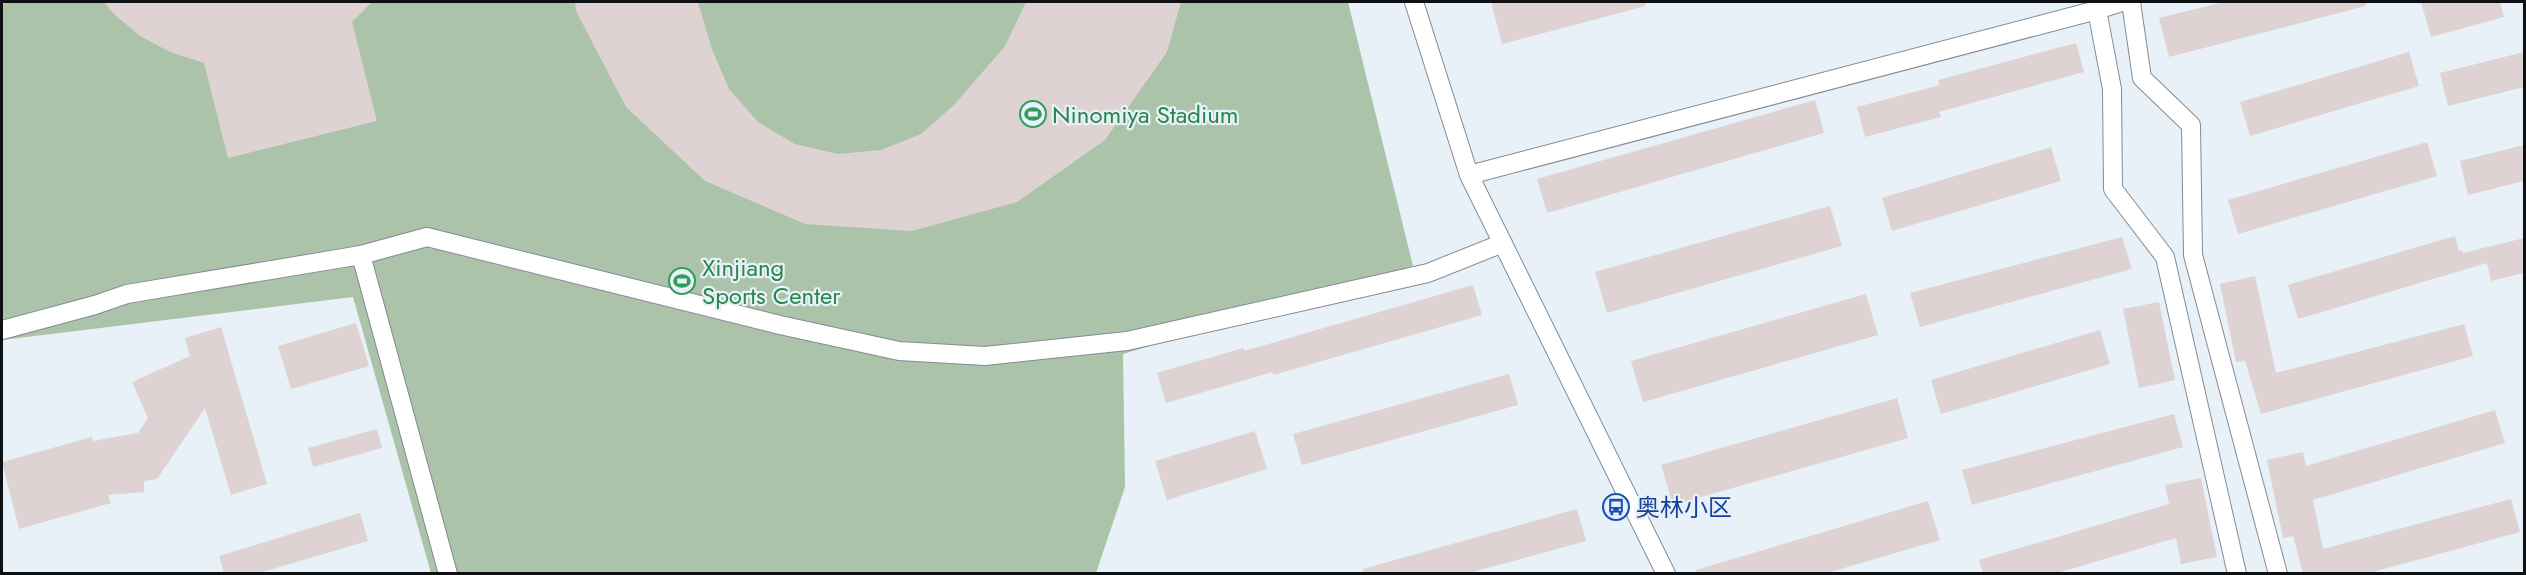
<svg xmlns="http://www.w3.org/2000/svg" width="2526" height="575" font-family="Jost,'Noto Sans SC',sans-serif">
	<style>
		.green { fill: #abc3a9 }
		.building { fill: #dfd2d2 }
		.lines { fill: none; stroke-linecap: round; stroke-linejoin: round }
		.minor-casing { stroke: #858b93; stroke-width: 20 }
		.minor { stroke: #fff; stroke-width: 18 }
		.labels { text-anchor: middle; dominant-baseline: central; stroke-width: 4.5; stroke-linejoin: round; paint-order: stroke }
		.leisure-label { font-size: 24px; fill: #27864d; stroke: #e8f0f8; text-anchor: start }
		.transit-label { font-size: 24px; fill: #164399; stroke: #e8f0f8; text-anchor: start }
	</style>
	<rect width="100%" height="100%" fill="#e8f0f8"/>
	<path class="green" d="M2,2H1348L1413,266L1123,354L1125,487L1096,573H431L353,297L2,340Z"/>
	<path class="building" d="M104,2H372L352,22L377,121L228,158L204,63L170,52L140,36L114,14Z
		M575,2H698L712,49L729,89L758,122L795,144L838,154L881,150L921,134L954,105L1005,46L1026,2H1181L1167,52L1105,140L1017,202L912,231L805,224L705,181L626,107L576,11Z
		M1491,2H1645L1646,6L1502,44Z
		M2224,2H2366V6L2169,57L2159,18Z
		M2421,2H2500L2504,17L2431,37Z
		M2076,43L2084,72L1939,112L1941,117L1865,137L1857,107L1940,85L1938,80Z
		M2409,52L2419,86L2250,136L2240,102Z
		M2524,52V87L2448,106L2440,73Z
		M1815,100L1824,133L1547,213L1537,179Z
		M2427,142L2437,176L2238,234L2228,200Z
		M2524,145V181L2468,195L2460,161Z
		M2051,147L2061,181L1892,231L1882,198Z
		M1830,206L1842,246L1607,313L1595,272Z
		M2455,236L2459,251L2462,250L2463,253L2524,238V273L2491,281L2487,263L2298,319L2288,285Z
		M2122,237L2132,269L1920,327L1910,293Z
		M2255,276L2276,373L2464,324L2473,356L2261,414L2245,361L2236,362L2220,284Z
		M1473,285L1482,315L1273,375V372L1166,403L1157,373L1243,348L1244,351Z
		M1866,294L1878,335L1643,402L1631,361Z
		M2159,302L2175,380L2139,388L2123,309Z
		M356,323L369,366L291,389L278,346Z
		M221,327L267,484L231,495L205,408L157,479L144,481V492L108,495L111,503L19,529L2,462L92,437L93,441L138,433L148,418L132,382L190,356L185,338Z
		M2100,330L2110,364L1941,414L1931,380Z
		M1509,374L1518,405L1302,465L1293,434Z
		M1897,398L1908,438L1673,505L1661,465Z
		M2495,410L2505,443L2313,500L2323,549L2511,499L2520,532L2369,573H2303L2293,536L2283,538L2267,460L2303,452L2306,466Z
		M2174,414L2183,447L1972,505L1962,470Z
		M377,429L382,448L313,467L308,448Z
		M1255,431L1267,469L1167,500L1155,461Z
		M2201,478L2217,557L2181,564L2176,538L2057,573H1983L1979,560L2169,504L2165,485Z
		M1928,501L1940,540L1827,573H1697L1696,570Z
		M1577,509L1586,541L1469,573H1363V569Z
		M360,513L368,541L259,573H224L219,556Z"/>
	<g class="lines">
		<defs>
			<path id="minor" d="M1414,2L1469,175L1666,574
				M2131,2L2142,78L2191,125L2193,255L2278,574
				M2097,10L2112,89L2113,189L2165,257L2237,574
				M1469,175L2097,10L2122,2
				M361,255L448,574
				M2,330L95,305L127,294L361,255L427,237L780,325L899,351L985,356L1127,341L1428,273L1503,243"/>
		</defs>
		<use href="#minor" class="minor-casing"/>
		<use href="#minor" class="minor"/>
	</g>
	<defs>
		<symbol id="stadium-ring" viewBox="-11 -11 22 22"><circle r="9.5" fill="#e8f0f8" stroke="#2e9e5b" stroke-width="1.5"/><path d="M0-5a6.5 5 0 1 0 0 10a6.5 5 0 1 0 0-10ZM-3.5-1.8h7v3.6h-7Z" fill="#2e9e5b"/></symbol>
		<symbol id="bus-ring" viewBox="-11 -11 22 22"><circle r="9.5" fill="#e8f0f8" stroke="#1a4fb4" stroke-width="1.5"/><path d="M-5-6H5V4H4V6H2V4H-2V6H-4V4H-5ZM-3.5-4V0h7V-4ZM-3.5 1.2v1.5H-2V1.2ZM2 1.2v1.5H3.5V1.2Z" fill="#1a4fb4"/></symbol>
	</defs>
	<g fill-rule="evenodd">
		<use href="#stadium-ring" x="1018" y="99" width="30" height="30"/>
		<use href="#stadium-ring" x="667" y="266" width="30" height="30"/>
		<use href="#bus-ring" x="1601" y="492" width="30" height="30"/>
	</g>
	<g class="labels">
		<g class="leisure-label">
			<text x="1052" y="114">Ninomiya Stadium</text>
			<text x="702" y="267">Xinjiang<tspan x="702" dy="28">Sports Center</tspan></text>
		</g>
		<g class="transit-label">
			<text x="1636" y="507">奥林小区</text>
		</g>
	</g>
	<rect width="2526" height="575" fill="none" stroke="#0e1013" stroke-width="6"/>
</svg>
